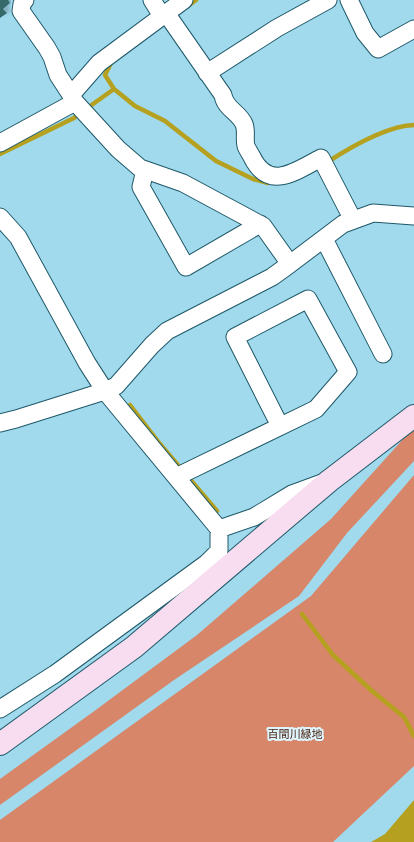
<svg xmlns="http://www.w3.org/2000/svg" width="414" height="842" font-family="Overpass,'Noto Sans JP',sans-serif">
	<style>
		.green { fill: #d7866a }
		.water { fill: #b5a11f }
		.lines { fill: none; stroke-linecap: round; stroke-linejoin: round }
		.stream { stroke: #b5a11f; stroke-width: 4.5 }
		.building { fill: #35696b; filter: url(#shadow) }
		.street-casing { stroke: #1e5868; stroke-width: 19 }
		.secondary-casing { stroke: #1e5868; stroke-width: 24 }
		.street { stroke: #fff; stroke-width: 17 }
		.secondary { stroke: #f8ddf0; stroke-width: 22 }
		.labels { text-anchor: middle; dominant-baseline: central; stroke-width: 4; stroke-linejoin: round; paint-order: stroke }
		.park-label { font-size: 11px; fill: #441b0c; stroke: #dff5fd }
	</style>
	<defs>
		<filter id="shadow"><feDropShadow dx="3.5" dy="-3.5" stdDeviation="2" flood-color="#0004"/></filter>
	</defs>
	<rect width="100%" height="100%" fill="#a1daed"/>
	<path class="green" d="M414,427V461L347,533L299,596L174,680L0,805V779L93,712L197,635L331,519Z
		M414,475V766L333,842H0V820L311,596Z"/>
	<path class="water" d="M414,800V842H371L385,834Z"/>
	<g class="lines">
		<path class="stream" d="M188,6L196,0
			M111,63L105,75L114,89L135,106L165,121L216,161L253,179L268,183
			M86,109L114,89
			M0,154L74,118L80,113
			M326,163C349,148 387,126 414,125
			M130,405L160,444L217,511
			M302,614L333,655L372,691L404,717L414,736"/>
	</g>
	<path class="building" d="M0,0H8L10,3L3,9L7,13L0,18Z"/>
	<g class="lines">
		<defs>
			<path id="street" d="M25,0L22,4L21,11L47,48L52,57L58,75L71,95
				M152,0L162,16
				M349,0L365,33L378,49L414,29
				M166,13L223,95C225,109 239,112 244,124C247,131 244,139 246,146C247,149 250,153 252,157C269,192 296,171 321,158L353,220
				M207,73L277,28L328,0
				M75,102L118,149L140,168L183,183L263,226L290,264L343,224L373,213L414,216
				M0,143L75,102L71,95L99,63L184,0
				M145,170L141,187L186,267L260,224
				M0,217L18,237L87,363L105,391L219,529
				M324,239L383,354
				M0,423L16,419L105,391L116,386L152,345L167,331L272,277L290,264
				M176,477L316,409L348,372L308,299L235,337L280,426
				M207,563L219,551V529L254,517L292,494L322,483
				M0,709L55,674L207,563H230"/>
			<path id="secondary" d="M0,744L134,647L329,481L414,416"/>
		</defs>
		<use href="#street" class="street-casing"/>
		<use href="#secondary" class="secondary-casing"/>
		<use href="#street" class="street"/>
		<use href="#secondary" class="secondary"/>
	</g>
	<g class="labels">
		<g class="park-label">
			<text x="295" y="735">百間川緑地</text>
		</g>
	</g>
</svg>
